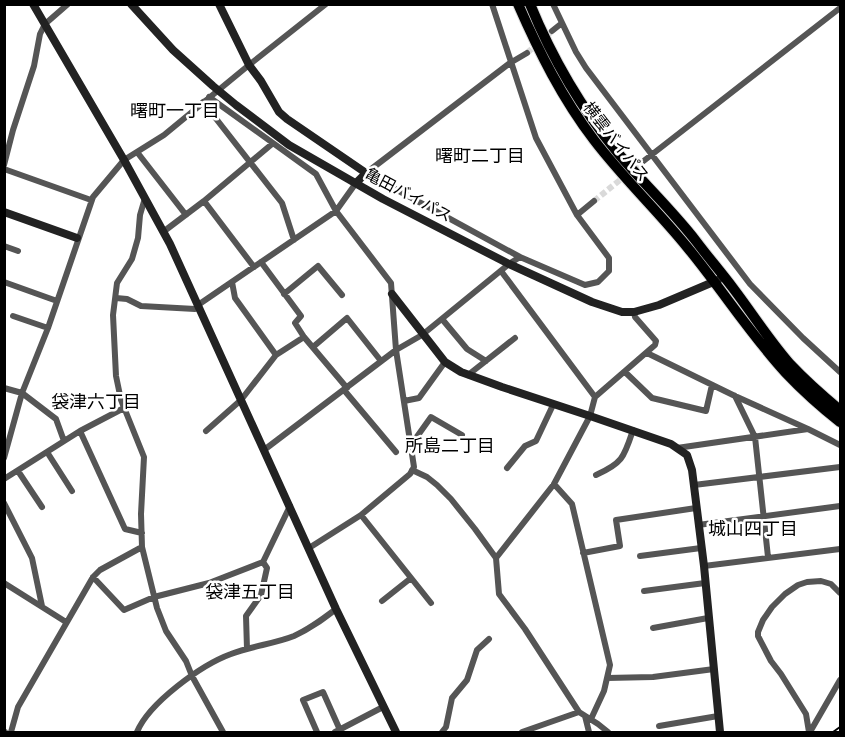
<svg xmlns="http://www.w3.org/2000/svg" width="845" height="737" font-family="Commissioner,'Noto Sans JP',sans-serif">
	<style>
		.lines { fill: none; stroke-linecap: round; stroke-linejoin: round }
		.street-tunnel { stroke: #d9d9d9; stroke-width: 6; stroke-dasharray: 6 3; stroke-linecap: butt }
		.highway-casing { stroke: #dbdbdb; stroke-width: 12 }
		.street { stroke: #555; stroke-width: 6 }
		.secondary { stroke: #222; stroke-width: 8 }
		.highway { stroke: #000; stroke-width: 10 }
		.rail { stroke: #000; stroke-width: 2; stroke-dasharray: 9 3 1.5 3; stroke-linecap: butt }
		.labels { text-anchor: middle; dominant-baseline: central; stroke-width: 5; stroke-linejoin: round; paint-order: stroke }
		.street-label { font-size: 16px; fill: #000; stroke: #fff }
		.neighbourhood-label { font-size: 18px; fill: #000; stroke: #fff }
	</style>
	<rect width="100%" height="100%" fill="#fff"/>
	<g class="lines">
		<path class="street-tunnel" d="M527,53L552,31
			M594,201L641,163"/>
		<defs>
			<path id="highway" d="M518,4C539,52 562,98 594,140C623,178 657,210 687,247C721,288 750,334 786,373C803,391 821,407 840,422
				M530,4C552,58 581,108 618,153C643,183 672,210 696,241C708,257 721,272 733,288C752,313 769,340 790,364C806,381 823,396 840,410"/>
		</defs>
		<use href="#highway" class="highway-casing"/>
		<path class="street" d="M492,4L536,138L577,215L609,258V271L598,282L585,285L520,257L366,173L510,63L527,53
			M553,4L576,52L586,68L750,284L803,338L840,372
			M552,31L562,23
			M209,97L316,174L336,211L391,283L396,350L414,467L410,474L361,515L309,548
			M203,102L282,203L294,240
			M137,152L186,215
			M641,163L840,8
			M4,165L13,130L34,66L40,34L45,24L68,4
			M4,169L91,200
			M145,198L140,215L138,238L132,259L117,283L113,315L116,376L121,400L144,457L141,514L142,547L157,608L166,631L186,661L192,676L223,732
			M204,201L254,267
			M577,215L594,201
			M163,232L204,201L272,144
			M4,246L18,251
			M261,262L301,316L295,323L304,337L347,388
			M501,271L595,397
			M4,282L57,301
			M232,282L235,298L276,355
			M284,294L318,266L342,295
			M116,298L127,299L141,306L195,309L198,305L336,211L356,183
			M13,316L48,328
			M442,319L467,349L486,361
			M313,347L347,318L381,361
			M647,353L735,396L808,429L840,445
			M625,372L652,398L706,411L712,385
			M468,375L515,338
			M4,388L22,393L56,419L64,441
			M344,390L396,452
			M735,396L755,437L768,557
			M404,401L419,398L445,362
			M80,431L125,529L142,533
			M206,431L241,400L276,355L304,337
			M411,445L431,417L462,435
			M677,448L808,429
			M264,450L396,350L422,335L509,264L520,257
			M47,452L72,491
			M4,458L22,393L48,328L93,197L124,160L164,135L249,65L326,4
			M507,468L525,446L536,441L553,405
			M412,470L427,477L437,485L451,499L475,529L496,558L499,594L525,629L579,712L598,724L608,732
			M18,471L42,507
			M596,475C623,463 624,457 633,430
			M4,479L80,431L124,408
			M554,484L572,504L610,665L604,691L591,719
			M694,485L840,467
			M4,503L32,558L42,606
			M361,515L431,603
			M698,525L840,506
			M583,553L620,546L616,520L696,508
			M640,556L701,548
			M496,558L554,484L590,416L595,397L655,345L656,341L635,317L634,312
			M704,566L840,549
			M93,577L124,610L154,597L209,583L263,562
			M4,583L66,622
			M644,591L705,583
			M382,601L411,578
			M653,628L708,618
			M247,649L246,616L261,595L267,568L263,562L290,506
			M607,678L653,677L714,669
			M585,716L589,732
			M659,726L718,716
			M4,732H5
			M11,732L18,707L93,577L100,570L142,547
			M137,732C149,703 201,665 231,654C251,646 274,644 294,636C310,629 323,619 336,609
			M317,732L303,700L323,692L340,730
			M335,732L383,707
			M442,732L446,727L452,698L467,680L477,650L489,639
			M522,732L579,712
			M809,732L806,714L781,674L771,661L758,636V632L763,620L772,607L785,594L798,585L807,582L821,581L831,584L840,593
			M810,732L840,680"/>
		<path class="secondary" d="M33,4L124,160L170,244L336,609L396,732
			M131,4L173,50L213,86L236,105L289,145L383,199L509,264L592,302L622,312H634L659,305L718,280
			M219,4L249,65L261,81L279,112L287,119L366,173L356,183
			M4,212L77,238
			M392,294L445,362L461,372L502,387L590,416L671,444L687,455L692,470L704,566L720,732"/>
		<use href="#highway" class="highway"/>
		<path class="rail" d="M833,732L840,727"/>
	</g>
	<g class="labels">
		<g class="street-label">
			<text transform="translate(617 141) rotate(52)">横雲バイパス</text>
			<text transform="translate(409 194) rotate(28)">亀田バイパス</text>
		</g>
		<g class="neighbourhood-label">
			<text x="175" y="110">曙町一丁目</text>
			<text x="480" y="155">曙町二丁目</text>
			<text x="96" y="401">袋津六丁目</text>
			<text x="450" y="445">所島二丁目</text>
			<text x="753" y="528">城山四丁目</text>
			<text x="250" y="591">袋津五丁目</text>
		</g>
	</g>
	<rect width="845" height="737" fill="none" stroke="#000000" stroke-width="12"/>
</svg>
